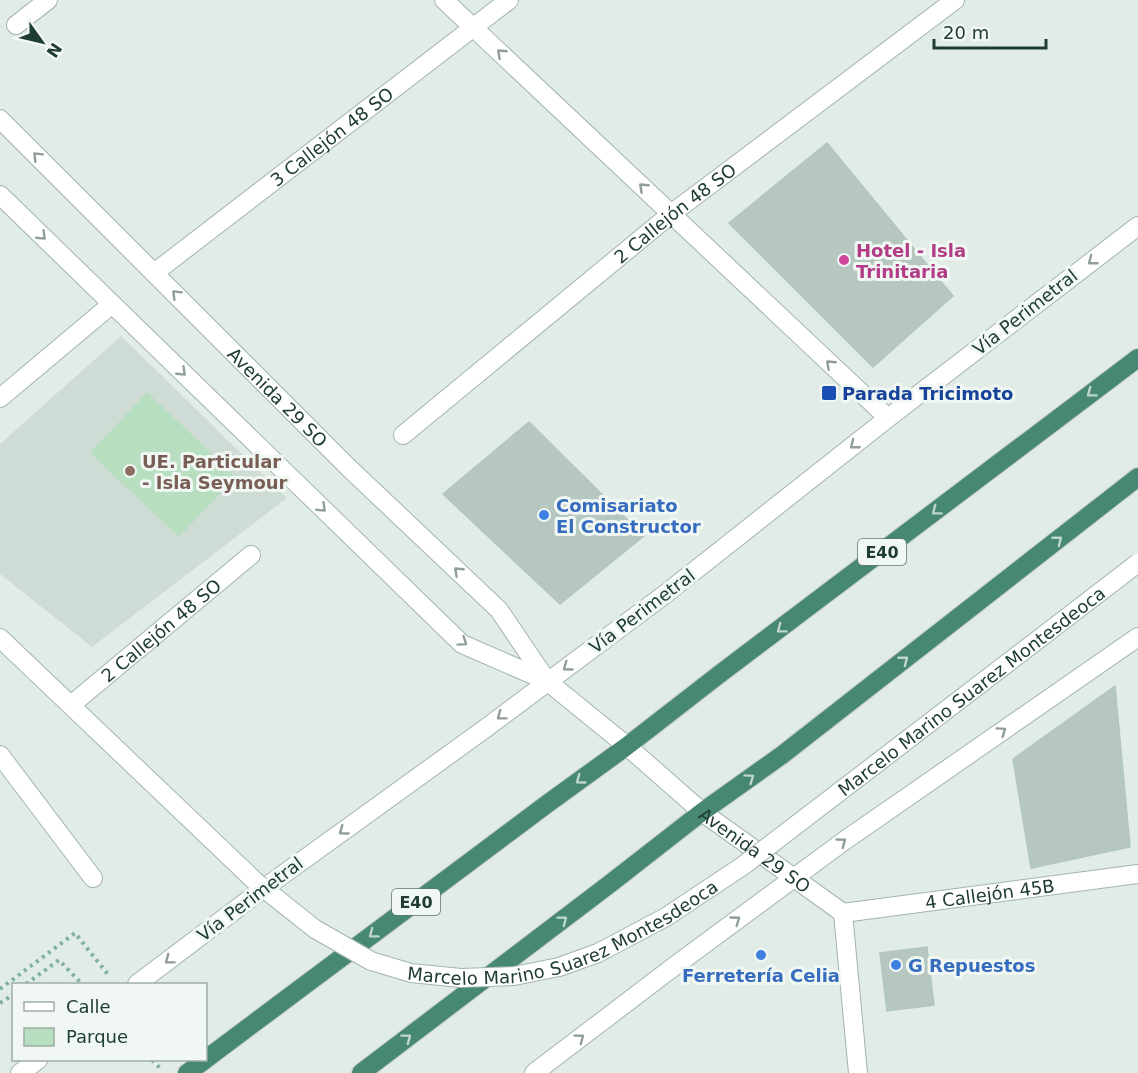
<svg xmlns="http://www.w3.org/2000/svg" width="1138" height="1073" font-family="'DejaVu Sans',sans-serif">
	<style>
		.built { fill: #cfdcd5 }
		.green { fill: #b8dec0 }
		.building { fill: #b6c7bf; stroke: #b3c6bd; stroke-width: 1.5 }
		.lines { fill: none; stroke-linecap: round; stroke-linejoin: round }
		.minor-casing { stroke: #a3b4ad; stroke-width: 20 }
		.tertiary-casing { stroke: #a3b4ad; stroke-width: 20 }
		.trunk-casing { stroke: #c1c9c6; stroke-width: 20 }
		.path { stroke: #7fb19e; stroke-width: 4; stroke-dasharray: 3 4.5; stroke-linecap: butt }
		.minor { stroke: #fff; stroke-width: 18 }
		.tertiary { stroke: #fff; stroke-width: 18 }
		.trunk { stroke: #468874; stroke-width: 18 }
		.minor-bridge-casing { stroke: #a3b4ad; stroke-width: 20; stroke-linecap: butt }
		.minor-bridge { stroke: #fff; stroke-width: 18 }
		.oneway { stroke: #909e9a }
		.oneway2 { stroke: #bed6ce }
		.hotel-dot { fill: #d1479c; stroke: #f1f8f4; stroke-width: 2 }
		.transit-dot { fill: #1a4fb4; stroke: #f1f8f4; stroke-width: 2 }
		.education-dot { fill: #8d6e63; stroke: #f1f8f4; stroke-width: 2 }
		.shop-dot { fill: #3f7fe0; stroke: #f1f8f4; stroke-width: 2 }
		.labels { text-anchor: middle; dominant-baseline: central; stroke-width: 6; stroke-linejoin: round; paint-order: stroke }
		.shield { fill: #f1f8f4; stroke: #5f756e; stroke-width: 1.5 }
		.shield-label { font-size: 16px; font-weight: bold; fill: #203d34 }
		.street-label { font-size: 18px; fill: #203d34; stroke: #f1f8f4 }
		.hotel-label { font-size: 18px; font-weight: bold; fill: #b23c85; stroke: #f1f8f4; text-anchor: start }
		.transit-label { font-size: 18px; font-weight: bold; fill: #164399; stroke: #f1f8f4; text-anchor: start }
		.education-label { font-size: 18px; font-weight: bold; fill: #785e54; stroke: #f1f8f4; text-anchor: start }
		.shop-label { font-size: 18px; font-weight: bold; fill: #366cbe; stroke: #f1f8f4; text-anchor: start }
	</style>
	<rect width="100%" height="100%" fill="#e1ece6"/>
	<path class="built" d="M121,336L287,498L92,647L0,574V444Z"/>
	<path class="green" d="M147,392L236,477L179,537L90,453Z"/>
	<path class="building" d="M827,143L953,296L873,367L729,223Z
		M529,422L644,536L560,604L443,494Z
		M1115,686L1130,847L1031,868L1013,759Z
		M927,947L934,1005L887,1011L880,953Z"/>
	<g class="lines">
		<defs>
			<g id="minor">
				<path d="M444,0L888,418"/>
				<path d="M16,25L48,0"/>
				<path id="s1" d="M154,273L509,0"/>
				<path d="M0,398L112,304"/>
				<path id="s2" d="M403,435L671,214L955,0"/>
				<path d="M0,638L257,883"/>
				<path id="s3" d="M71,705L251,555"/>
				<path d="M0,755L93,878"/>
				<path id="s4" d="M843,913L1138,874"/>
			</g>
			<g id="tertiary">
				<path id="s5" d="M0,119L350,469L499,610L547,681"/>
				<path id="s6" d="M0,195L462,644L547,681L627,746L702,812L843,913L858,1073"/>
				<path d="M137,984L263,889L486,728L664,595L888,418L1138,226"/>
				<path d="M20,1073L38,1060"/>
				<path d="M534,1073L676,965L844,841L1138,637"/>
			</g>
			<path id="trunk" d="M206,1059L547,804L627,746L721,673L1138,358
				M187,1073L205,1060
				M361,1073L611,883L702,812L782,755L1138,477"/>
		</defs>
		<use href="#minor" class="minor-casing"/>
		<use href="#tertiary" class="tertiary-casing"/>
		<use href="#trunk" class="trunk-casing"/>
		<path class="path" d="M26,984L59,960L82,984
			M0,989L75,933L110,977
			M0,1003L14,994
			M152,1060L160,1068"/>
		<use href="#minor" class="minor"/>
		<use href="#tertiary" class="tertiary"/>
		<use href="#trunk" class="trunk"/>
		<defs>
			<g id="minor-bridge">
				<path id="s7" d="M257,883L315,929L371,961L411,973L461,978L514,976L559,967L598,953L666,917L744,865L1138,563"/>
			</g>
		</defs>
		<use href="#minor-bridge" class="minor-bridge-casing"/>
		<use href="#minor-bridge" class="minor-bridge"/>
	</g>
	<defs><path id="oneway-chevron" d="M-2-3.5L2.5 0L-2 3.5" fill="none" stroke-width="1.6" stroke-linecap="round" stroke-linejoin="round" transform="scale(1.5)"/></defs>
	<g class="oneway">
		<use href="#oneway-chevron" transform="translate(501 53) rotate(-137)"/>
		<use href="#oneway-chevron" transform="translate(37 156) rotate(-135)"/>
		<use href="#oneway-chevron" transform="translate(643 187) rotate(-137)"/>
		<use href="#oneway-chevron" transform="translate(42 236) rotate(44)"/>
		<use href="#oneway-chevron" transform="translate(1092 261) rotate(142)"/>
		<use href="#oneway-chevron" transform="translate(176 294) rotate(-135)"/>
		<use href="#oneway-chevron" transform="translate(830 364) rotate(-137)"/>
		<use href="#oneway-chevron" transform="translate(182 372) rotate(44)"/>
		<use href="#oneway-chevron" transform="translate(854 445) rotate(142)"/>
		<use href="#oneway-chevron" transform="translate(322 508) rotate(44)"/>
		<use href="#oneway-chevron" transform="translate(458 571) rotate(-137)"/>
		<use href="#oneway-chevron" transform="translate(463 642) rotate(35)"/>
		<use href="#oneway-chevron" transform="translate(567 667) rotate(144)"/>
		<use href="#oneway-chevron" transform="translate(501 716) rotate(143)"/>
		<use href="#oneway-chevron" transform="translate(1002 731) rotate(-35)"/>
		<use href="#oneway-chevron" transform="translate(343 831) rotate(144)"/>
		<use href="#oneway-chevron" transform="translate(842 842) rotate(-36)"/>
		<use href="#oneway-chevron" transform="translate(736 920) rotate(-36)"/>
		<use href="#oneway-chevron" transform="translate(169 960) rotate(143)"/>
		<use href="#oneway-chevron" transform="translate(580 1038) rotate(-37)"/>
	</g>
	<g class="oneway2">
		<use href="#oneway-chevron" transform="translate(1091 393) rotate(143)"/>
		<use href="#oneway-chevron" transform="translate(936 511) rotate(143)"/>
		<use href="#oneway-chevron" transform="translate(1058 540) rotate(-38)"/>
		<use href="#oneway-chevron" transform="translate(781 629) rotate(143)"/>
		<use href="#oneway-chevron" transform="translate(904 660) rotate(-38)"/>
		<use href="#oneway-chevron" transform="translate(750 778) rotate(-35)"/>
		<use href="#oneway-chevron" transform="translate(580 780) rotate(144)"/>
		<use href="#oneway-chevron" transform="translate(563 920) rotate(-37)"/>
		<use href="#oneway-chevron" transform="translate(373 934) rotate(143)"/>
		<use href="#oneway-chevron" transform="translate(407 1038) rotate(-37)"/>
	</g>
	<circle class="hotel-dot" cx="844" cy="260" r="6"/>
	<rect class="transit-dot" x="821" y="385" width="16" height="16" rx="3"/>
	<circle class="education-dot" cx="130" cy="471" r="6"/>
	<g class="shop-dot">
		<circle cx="544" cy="515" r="6"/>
		<circle cx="761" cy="955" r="6"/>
		<circle cx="896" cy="965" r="6"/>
	</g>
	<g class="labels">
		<g class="shield">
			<rect x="858" y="539" width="48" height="26" rx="4.5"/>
			<rect x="392" y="889" width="48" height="26" rx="4.5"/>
		</g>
		<g class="shield-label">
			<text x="882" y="552">E40</text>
			<text x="416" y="902">E40</text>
		</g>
		<g class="street-label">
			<text stroke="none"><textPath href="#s1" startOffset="224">3 Callejón 48 SO</textPath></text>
			<text stroke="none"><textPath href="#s2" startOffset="351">2 Callejón 48 SO</textPath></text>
			<text transform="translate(1025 312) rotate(-38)">Vía Perimetral</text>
			<text stroke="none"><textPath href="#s5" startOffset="393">Avenida 29 SO</textPath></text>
			<text transform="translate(642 611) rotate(-37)">Vía Perimetral</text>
			<text stroke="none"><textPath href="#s3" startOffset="117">2 Callejón 48 SO</textPath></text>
			<text stroke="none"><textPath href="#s7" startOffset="828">Marcelo Marino Suarez Montesdeoca</textPath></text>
			<text stroke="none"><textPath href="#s6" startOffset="1005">Avenida 29 SO</textPath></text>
			<text stroke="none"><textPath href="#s4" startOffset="148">4 Callejón 45B</textPath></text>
			<text transform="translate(250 899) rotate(-37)">Vía Perimetral</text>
			<text stroke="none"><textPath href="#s7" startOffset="342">Marcelo Marino Suarez Montesdeoca</textPath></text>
		</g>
		<g class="hotel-label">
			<text x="856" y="250">Hotel - Isla<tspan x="856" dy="21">Trinitaria</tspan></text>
		</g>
		<g class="transit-label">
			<text x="842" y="393">Parada Tricimoto</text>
		</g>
		<g class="education-label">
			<text x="142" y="461">UE. Particular<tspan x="142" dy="21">- Isla Seymour</tspan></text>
		</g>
		<g class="shop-label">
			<text x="556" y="505">Comisariato<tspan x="556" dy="21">El Constructor</tspan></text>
			<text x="908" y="965">G Repuestos</text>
			<text x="761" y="975" text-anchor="middle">Ferretería Celia</text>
		</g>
	</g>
	<rect x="12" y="983" width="195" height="78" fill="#f1f8f4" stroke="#9dada7" stroke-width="1.5"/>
	<rect x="24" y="1002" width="30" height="9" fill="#ffffff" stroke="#9dada7" stroke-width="1.5"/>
	<text x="66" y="1013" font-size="18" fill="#203d34">Calle</text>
	<rect x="24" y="1028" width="30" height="18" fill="#b8dec0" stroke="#9dada7" stroke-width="1.5"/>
	<text x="66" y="1043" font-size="18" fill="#203d34">Parque</text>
	<g transform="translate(42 42) rotate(124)" stroke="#f1f8f4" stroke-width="4.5" paint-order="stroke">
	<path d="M0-4.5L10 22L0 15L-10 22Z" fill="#203d34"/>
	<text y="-9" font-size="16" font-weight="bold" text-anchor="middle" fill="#203d34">N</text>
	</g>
	<path d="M934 39v9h112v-9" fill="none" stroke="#203d34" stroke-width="3"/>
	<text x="943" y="39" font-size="18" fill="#203d34" stroke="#f1f8f4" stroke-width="4.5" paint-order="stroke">20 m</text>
</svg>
